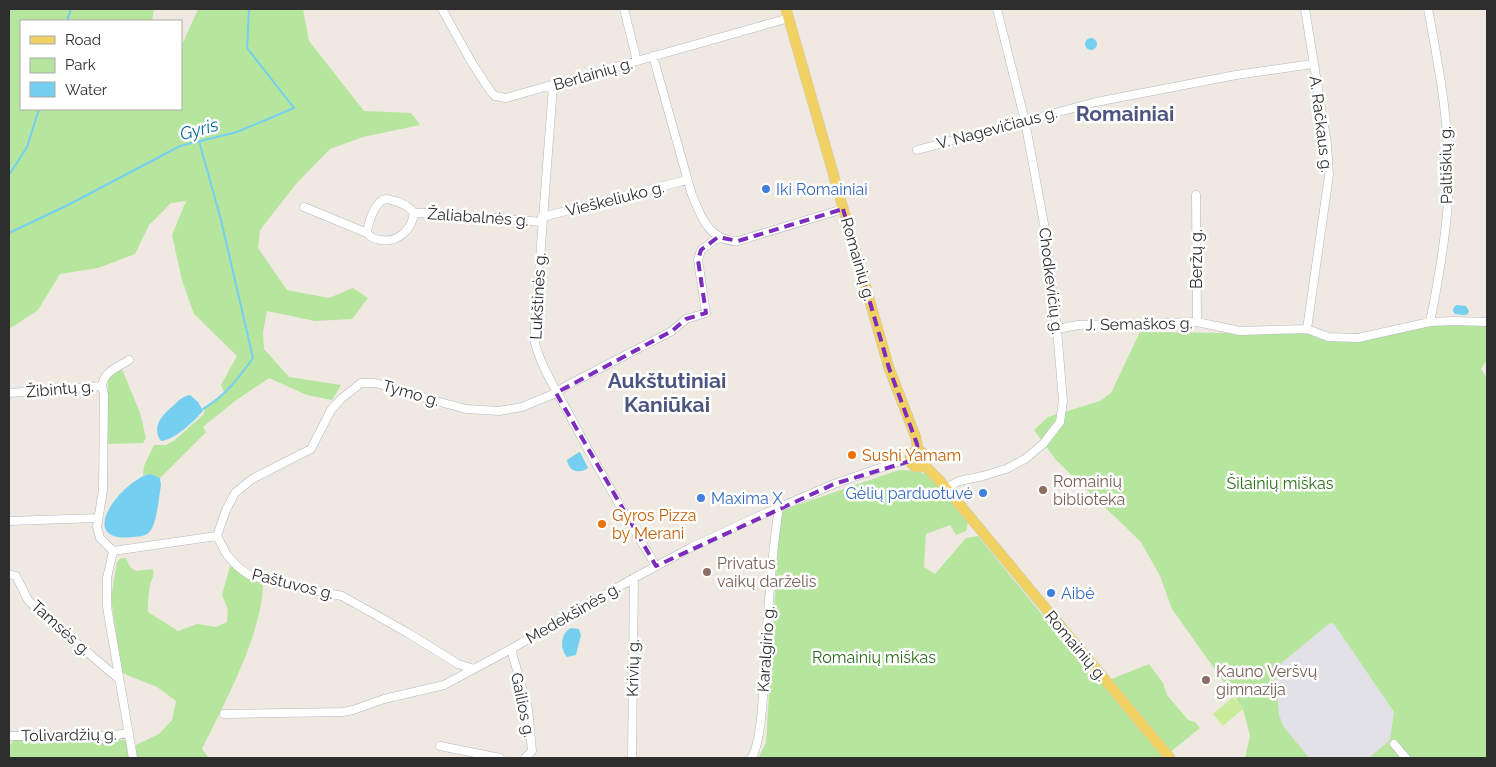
<svg xmlns="http://www.w3.org/2000/svg" width="1496" height="767" font-family="Raleway,sans-serif">
	<style>
		.industrial { fill: #e3e1e8 }
		.green { fill: #b6e59e }
		.pitch { fill: #c9ec9a }
		.water { fill: #75cff0 }
		.lines { fill: none; stroke-linecap: round; stroke-linejoin: round }
		.stream { stroke: #75cff0; stroke-width: 2 }
		.minor-casing { stroke: #b4b7c1; stroke-width: 9 }
		.major-casing { stroke: #c9c9c9; stroke-width: 11 }
		.minor { stroke: #fff; stroke-width: 8 }
		.major { stroke: #f2d163; stroke-width: 10 }
		.marked { fill: none; stroke: #7b2cbf; stroke-width: 4; stroke-dasharray: 10 6; stroke-linejoin: round }
		.shop-dot { fill: #3f7fe0; stroke: #fff; stroke-width: 2 }
		.food-dot { fill: #e8710a; stroke: #fff; stroke-width: 2 }
		.education-dot { fill: #8d6e63; stroke: #fff; stroke-width: 2 }
		.labels { text-anchor: middle; dominant-baseline: central; stroke-width: 5; stroke-linejoin: round; paint-order: stroke }
		.street-label { font-size: 16px; fill: #2e2e2e; stroke: #fff }
		.shop-label { font-size: 16px; fill: #366cbe; stroke: #fff; text-anchor: start }
		.food-label { font-size: 16px; fill: #c56008; stroke: #fff; text-anchor: start }
		.education-label { font-size: 16px; fill: #785e54; stroke: #fff; text-anchor: start }
		.park-label { font-size: 16px; fill: #2c6e1b; stroke: #fff }
		.water-label { font-size: 18px; font-style: italic; fill: #0d6fa3; stroke: #fff }
		.district-label { font-size: 21px; font-weight: bold; fill: #4d5680; stroke: #fff }
	</style>
	<rect width="100%" height="100%" fill="#efe9e1"/>
	<path class="industrial" d="M1330,623L1334,624L1394,712L1390,740L1369,758H1309L1284,727L1279,715L1276,679L1279,665Z"/>
	<path class="green" d="M9,9H154L152,21H21V109H181V47L198,9H303L309,41L364,111L411,113L420,125L363,137L330,149L296,184L260,230L258,248L287,290L329,298L353,288L368,298L352,319L315,321L267,311L263,332L264,349L289,377L341,385L332,400L307,395L269,378L235,401L203,427L206,432L160,478L150,474L143,475L144,466L154,445H166L175,440L204,414L205,407L225,394L221,385L237,356L194,314L182,280L172,235L186,201L171,203L149,225L135,254L98,268L60,274L38,310L9,329Z
		M1437,324H1487V360L1481,369L1487,378V758H1369L1390,740L1394,712L1334,624L1330,623L1279,665L1276,679L1279,715L1284,727L1309,758H1245L1250,736L1243,709L1172,609L1160,576L1141,542L1056,460L1034,430L1048,417L1100,401L1111,393L1140,332L1303,334L1390,333Z
		M122,369L140,413L146,438L143,443L107,444L108,378L109,375Z
		M899,470L918,471L936,479L968,523L966,531L956,535L950,525L926,534L924,567L935,574L966,538L978,536L1099,684L1149,664L1163,683L1167,695L1188,720L1195,722L1200,728L1163,758H758L766,743L780,511Z
		M121,558H126L130,567L136,571L153,569C155,576 151,580 150,586C148,594 148,603 148,612L178,631L197,624L216,627L227,622L228,610L222,595L230,566L263,585C262,634 224,704 202,749L209,758H136V745L159,734L172,720L176,701L157,687L122,673L111,598L117,562Z
		M16,738L125,740L128,747V758H9V746Z"/>
	<path class="pitch" d="M1233,697L1243,709L1223,726L1213,714Z"/>
	<path class="water" d="M1085 44a6 6 0 1 1 12 0a6 6 0 1 1-12 0Z
		M1457,305L1466,306L1469,311L1468,314L1464,315L1455,314L1453,311L1454,307Z
		M190,395L198,402L203,411C194,421 175,440 161,441C151,427 162,415 173,406C178,401 183,396 190,395Z
		M579,452H580L588,468C579,474 569,472 567,460Z
		M150,474L160,478L161,485C159,497 157,521 151,530C146,537 140,536 133,537C90,542 103,510 124,490C131,484 141,475 150,474Z
		M571,628L579,629L581,635L576,655L567,657C559,648 561,633 571,628Z"/>
	<g class="lines">
		<path class="stream" d="M67,21L71,9
			M199,141L221,220L253,358C238,379 225,396 203,409
			M9,175L27,147L39,109
			M9,233L68,205L180,146L237,132L294,108L247,48L249,9"/>
		<defs>
			<path id="minor" d="M442,9L472,63L491,92L495,96L506,98L789,18
				M624,9L637,61
				M1305,9L1327,144L1329,175L1307,329
				M1428,9C1440,72 1452,137 1448,202C1445,242 1438,283 1430,322
				M653,56L691,192C700,215 709,242 738,241L843,209
				M553,86L534,339C540,366 557,391 570,416C597,467 626,517 656,566
				M917,150L1096,102L1236,75L1313,64
				M1196,195L1197,322
				M304,207L367,233
				M414,213C412,230 397,243 381,240C375,239 371,238 367,233C368,224 375,200 386,199C390,199 394,201 398,202C405,205 410,207 414,213H432L542,222
				M542,217L687,180
				M1057,329L1078,325L1197,322L1240,331L1307,329L1328,337L1358,338L1430,322L1455,321L1487,322
				M102,386L104,395L103,490L97,527L100,538L113,551
				M9,393L102,386C104,371 117,368 129,360
				M946,488L959,481L983,476L1006,469L1025,459L1043,444L1060,422L1063,401L1057,329L1044,224L1025,121L997,9
				M9,521L98,518
				M217,536L226,510L235,493L252,479L311,449L331,410L341,399L361,383H375L394,388L425,398L466,409L499,411L522,407L556,393L566,386L672,331L686,319L706,313L698,260L701,250L718,237
				M113,551L217,536L227,555L237,566L249,575L269,581L342,596L408,633L458,664L474,669
				M113,551L107,578V607L133,758
				M9,574L16,576L28,600L40,612L119,679
				M511,649L528,709L532,751L525,758
				M224,714L343,712L353,710L384,699L444,685L511,649L634,578L692,547L759,516L834,484L897,462L910,461
				M9,736H108L129,733
				M1394,744L1406,758
				M440,746L500,758
				M632,758L634,578
				M751,758C763,743 764,675 765,653C769,604 771,556 779,508"/>
			<path id="major" d="M786,9L889,368L916,438L918,451
				M910 459a8 8 0 1 1 16 0a8 8 0 1 1-16 0Z
				M924,465L940,481L1170,758"/>
		</defs>
		<use href="#minor" class="minor-casing"/>
		<use href="#major" class="major-casing"/>
		<use href="#minor" class="minor"/>
		<use href="#major" class="major"/>
	</g>
	<path class="marked" d="M843,209L889,368L917,444L918,451L909,452L910,461L834,484L656,566L556,393L672,331L686,319L706,313L698,260L701,250L718,237L738,241Z"/>
	<g class="shop-dot">
		<circle cx="766" cy="189" r="5"/>
		<circle cx="983" cy="493" r="5"/>
		<circle cx="701" cy="498" r="5"/>
		<circle cx="1051" cy="593" r="5"/>
	</g>
	<g class="food-dot">
		<circle cx="852" cy="455" r="5"/>
		<circle cx="602" cy="524" r="5"/>
	</g>
	<g class="education-dot">
		<circle cx="1043" cy="490" r="5"/>
		<circle cx="707" cy="572" r="5"/>
		<circle cx="1206" cy="680" r="5"/>
	</g>
	<g class="labels">
		<g class="street-label">
			<text transform="translate(593 74) rotate(-16)">Berlainių g.</text>
			<text transform="translate(1321 124) rotate(83)">A. Račkaus g.</text>
			<text transform="translate(997 128) rotate(-15)">V. Nagevičiaus g.</text>
			<text transform="translate(1446 165) rotate(-91)">Paltiškių g.</text>
			<text transform="translate(615 199) rotate(-14)">Vieškeliuko g.</text>
			<text transform="translate(478 217) rotate(4)">Žaliabalnės g.</text>
			<text transform="translate(858 259) rotate(74)">Romainių g.</text>
			<text transform="translate(1196 259) rotate(-90)">Beržų g.</text>
			<text transform="translate(1051 281) rotate(83)">Chodkevičių g.</text>
			<text transform="translate(538 296) rotate(-87)">Lukštinės g.</text>
			<text transform="translate(1139 324) rotate(-1)">J. Semaškos g.</text>
			<text transform="translate(60 389) rotate(-5)">Žibintų g.</text>
			<text transform="translate(411 393) rotate(16)">Tymo g.</text>
			<text transform="translate(293 584) rotate(14)">Paštuvos g.</text>
			<text transform="translate(573 613) rotate(-30)">Medekšinės g.</text>
			<text transform="translate(61 628) rotate(42)">Tamsės g.</text>
			<text transform="translate(1076 646) rotate(50)">Romainių g.</text>
			<text transform="translate(766 649) rotate(-86)">Karalgirio g.</text>
			<text transform="translate(633 668) rotate(-89)">Krivių g.</text>
			<text transform="translate(523 705) rotate(78)">Gailios g.</text>
			<text transform="translate(69 735) rotate(-1)">Tolivardžių g.</text>
		</g>
		<g class="shop-label">
			<text x="776" y="189">Iki Romainiai</text>
			<text x="973" y="493" text-anchor="end">Gėlių parduotuvė</text>
			<text x="711" y="498">Maxima X</text>
			<text x="1061" y="593">Aibė</text>
		</g>
		<g class="food-label">
			<text x="862" y="455">Sushi Yamam</text>
			<text x="612" y="515">Gyros Pizza<tspan x="612" dy="18">by Merani</tspan></text>
		</g>
		<g class="education-label">
			<text x="1053" y="481">Romainių<tspan x="1053" dy="18">biblioteka</tspan></text>
			<text x="717" y="563">Privatus<tspan x="717" dy="18">vaikų darželis</tspan></text>
			<text x="1216" y="671">Kauno Veršvų<tspan x="1216" dy="18">gimnazija</tspan></text>
		</g>
		<g class="park-label">
			<text x="1280" y="483">Šilainių miškas</text>
			<text x="874" y="657">Romainių miškas</text>
		</g>
		<g class="water-label">
			<text transform="translate(199 129) rotate(-15)">Gyris</text>
		</g>
		<g class="district-label">
			<text x="1125" y="113">Romainiai</text>
			<text x="667" y="380">Aukštutiniai<tspan x="667" dy="24">Kaniūkai</tspan></text>
		</g>
	</g>
	<rect width="1496" height="767" fill="none" stroke="#2e2e2e" stroke-width="20"/>
	<rect x="20" y="20" width="162" height="90" fill="#ffffff" stroke="#ababab"/>
	<rect x="30" y="36" width="25" height="8" fill="#f2d163" stroke="#ababab"/>
	<text x="65" y="45" font-size="15" fill="#2e2e2e">Road</text>
	<rect x="30" y="58" width="25" height="15" fill="#b6e59e" stroke="#ababab"/>
	<text x="65" y="70" font-size="15" fill="#2e2e2e">Park</text>
	<rect x="30" y="82" width="25" height="15" fill="#75cff0" stroke="#ababab"/>
	<text x="65" y="95" font-size="15" fill="#2e2e2e">Water</text>
</svg>
